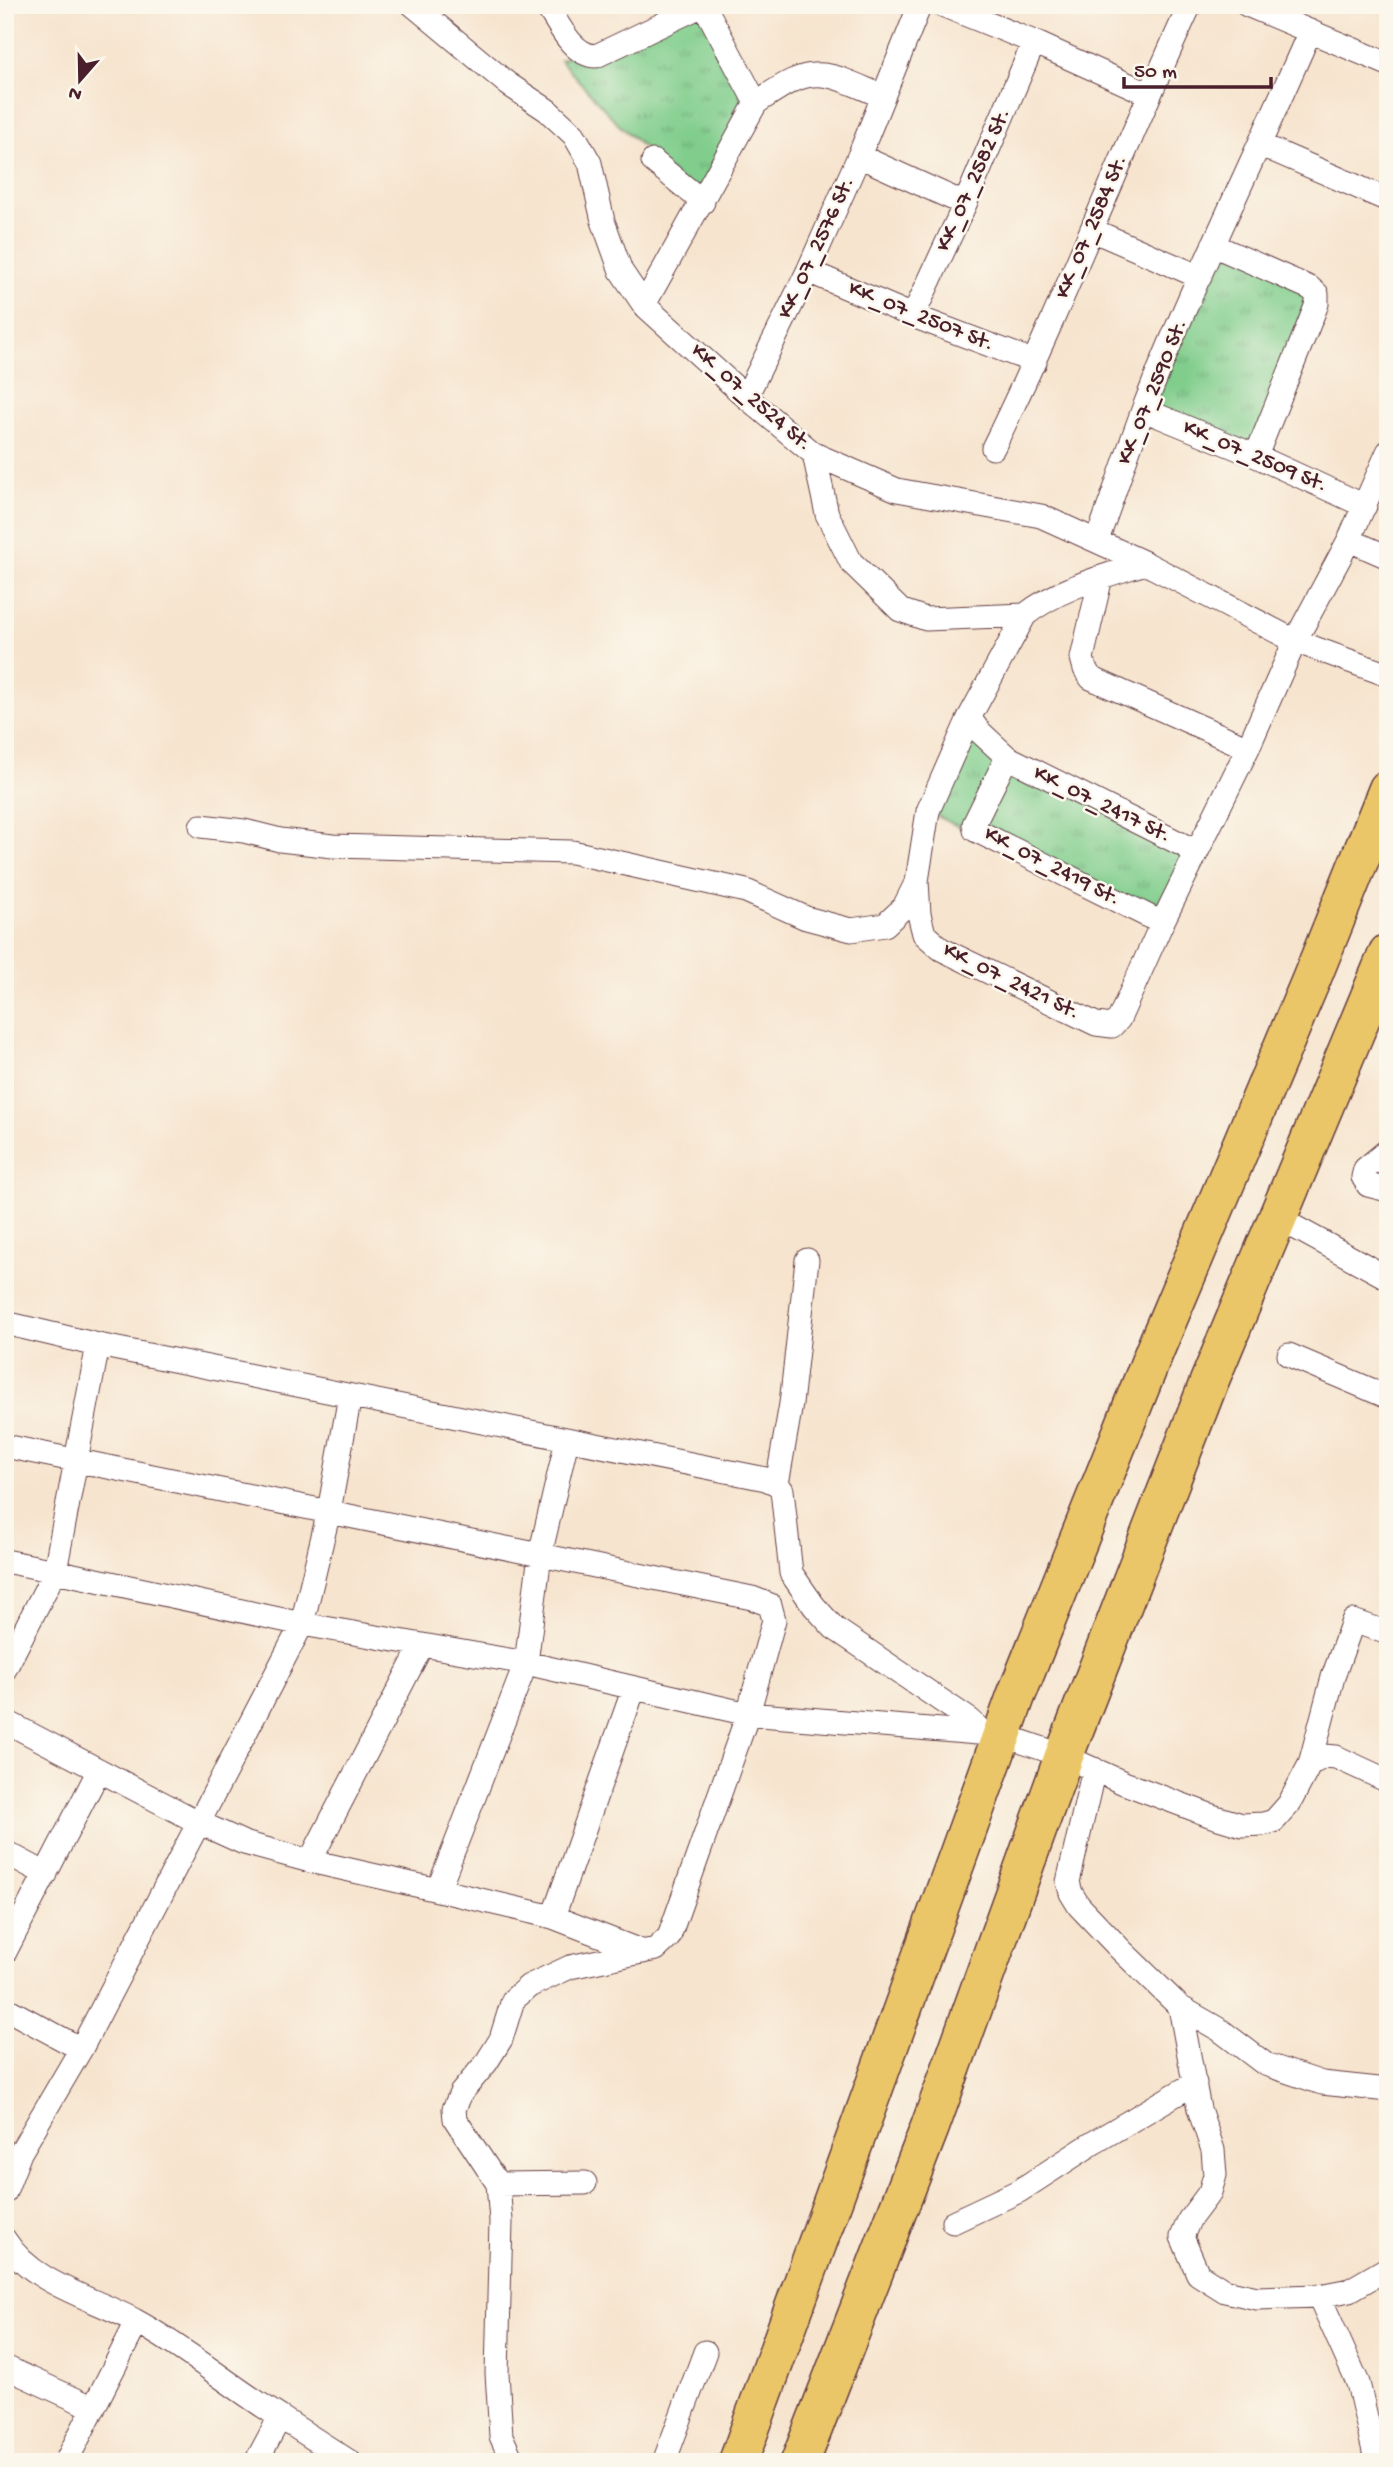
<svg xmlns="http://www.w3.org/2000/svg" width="1393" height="2467" font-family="'Gochi Hand',sans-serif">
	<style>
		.park { fill: url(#park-tufts); stroke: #65765c; stroke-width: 2 }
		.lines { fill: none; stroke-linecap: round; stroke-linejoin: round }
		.street-casing { stroke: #643d43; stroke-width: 25 }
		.highway-casing { stroke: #643d43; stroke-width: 41 }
		.street { stroke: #fff; stroke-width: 23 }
		.highway { stroke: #ebc669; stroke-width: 38 }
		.labels { text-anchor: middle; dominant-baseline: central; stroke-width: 5; stroke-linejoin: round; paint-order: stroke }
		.street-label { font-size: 23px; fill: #4a1f2b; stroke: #fbf7ec }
	</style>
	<defs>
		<pattern id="park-tufts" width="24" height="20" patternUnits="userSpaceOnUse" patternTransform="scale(1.75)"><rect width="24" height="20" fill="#80cd8c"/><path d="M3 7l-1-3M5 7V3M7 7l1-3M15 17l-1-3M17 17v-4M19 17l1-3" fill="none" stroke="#6ba673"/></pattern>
	</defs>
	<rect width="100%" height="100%" fill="#fbf7ec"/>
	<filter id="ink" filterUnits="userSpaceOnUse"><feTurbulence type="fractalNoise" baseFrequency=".0143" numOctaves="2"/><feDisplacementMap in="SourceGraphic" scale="14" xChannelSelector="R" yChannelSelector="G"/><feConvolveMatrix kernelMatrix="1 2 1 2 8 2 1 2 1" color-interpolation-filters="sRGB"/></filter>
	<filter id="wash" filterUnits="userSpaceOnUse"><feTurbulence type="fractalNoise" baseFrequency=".00686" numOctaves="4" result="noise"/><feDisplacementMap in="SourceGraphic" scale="28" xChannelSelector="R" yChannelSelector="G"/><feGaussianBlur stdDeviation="1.57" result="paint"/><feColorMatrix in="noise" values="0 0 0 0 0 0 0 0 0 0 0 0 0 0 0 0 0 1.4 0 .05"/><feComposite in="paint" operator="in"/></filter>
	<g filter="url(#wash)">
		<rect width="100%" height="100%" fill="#f6e4ce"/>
		<path class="park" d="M704,5L756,103L703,202L617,123L560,60Z
			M1213,245L1310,288L1256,456L1144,410Z
			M961,732L1198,853L1160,926L923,809Z"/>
	</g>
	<g filter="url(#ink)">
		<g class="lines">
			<defs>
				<path id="street" d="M413,5L508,84L547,110L574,135L590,163L603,221L621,271L644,305L746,397L814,454L897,490L1041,516L1145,563L1295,641L1388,675
					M546,5C558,22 572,56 596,56L703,5
					M942,5L1034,42L1149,94
					M1247,5L1388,64
					M756,103C776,90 798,72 823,75C842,77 864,89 882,96
					M1261,145L1388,200
					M859,156L965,204
					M653,161L703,202
					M1092,230L1200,277
					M1213,245L1310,288L1317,294V304L1256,456
					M808,271L913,316L1035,362
					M644,305L756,103L704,5
					M913,316L965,204L1034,42
					M746,397L808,271L859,156L920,5
					M1144,410L1256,456L1365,506
					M993,448C1064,303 1122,152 1190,5
					M814,454L827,514L851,562L900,610L926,619L1025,615
					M1097,540C1113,497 1127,453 1143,410C1193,282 1255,158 1310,31
					M1349,540L1388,557
					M1101,577L1082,658L1085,669L1091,678L1248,748
					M969,718L980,732L1007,757L1197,852
					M1007,757L974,824L975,830L1162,923
					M201,826L244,831L280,840L333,846L572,852L746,891L806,918L851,930L885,925L904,907L917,881L928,811L969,718L1025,615C1059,588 1105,576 1145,563
					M917,881L919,914L924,934L941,949L1096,1024L1112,1026L1119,1019L1162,923L1248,748L1295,641L1349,540L1388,452
					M1388,1150L1365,1169L1363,1177L1368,1185L1388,1190
					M1278,1218L1388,1278
					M5,1323L98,1345L766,1479L777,1484L782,1490L791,1573L814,1606L834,1628L970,1720L982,1732
					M1289,1355L1388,1397
					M5,1446L752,1598L770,1605L774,1620L748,1714L669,1937L656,1949L570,1967L529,1986L513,2000L501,2039L486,2063L461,2093L454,2109L455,2119L498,2184L501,2221L497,2373L501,2436L510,2456L516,2462
					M777,1484L791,1404L807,1260
					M5,1561L55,1571L98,1345
					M5,1669L55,1571L302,1624L526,1663L748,1714L1002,1735L1064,1756L1124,1783L1212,1816L1242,1825L1263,1824L1274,1821L1289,1804L1310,1764L1325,1756L1336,1757L1388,1781
					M5,1721L200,1823L244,1843L310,1861L438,1890L526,1663L540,1555L567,1440
					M1310,1764L1333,1677L1353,1621L1388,1633
					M1094,1769L1068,1882L1071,1893L1079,1906L1122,1951L1180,2007L1220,2030L1265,2064L1322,2083L1388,2090
					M5,1852L46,1874
					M310,1861L422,1645
					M438,1890L553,1917L643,1952
					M553,1917L634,1688
					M5,1952L99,1770
					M1180,2007L1199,2109L1213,2150L1215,2175L1210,2192L1189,2220L1182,2237L1198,2274L1225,2291L1257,2298L1319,2296L1350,2290L1388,2268
					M5,2008L81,2049L302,1624L329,1511L350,1396
					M498,2184L585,2183
					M5,2192L20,2153L81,2049
					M953,2222L1019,2191L1093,2143L1195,2083
					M5,2240C33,2285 92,2297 136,2321C187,2349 231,2387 280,2417L256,2462
					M1319,2296L1358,2383L1374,2451L1380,2462
					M5,2367L94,2408
					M280,2417L350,2462
					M66,2462L137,2322
					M664,2462L705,2352"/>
				<path id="highway" d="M738,2462L1016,1696L1155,1350L1311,980L1388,789
					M800,2462L930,2127L1064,1756L1209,1382L1388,953"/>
			</defs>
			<use href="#street" class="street-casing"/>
			<use href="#highway" class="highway-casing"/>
			<use href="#street" class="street"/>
			<use href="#highway" class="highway"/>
		</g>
	</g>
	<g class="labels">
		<g class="street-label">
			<text transform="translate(974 180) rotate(-66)">KK_07_2582 St.</text>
			<text transform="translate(1092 227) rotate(-67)">KK_07_2584 St.</text>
			<text transform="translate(817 248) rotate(-65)">KK_07_2576 St.</text>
			<text transform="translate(921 317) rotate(22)">KK_07_2507 St.</text>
			<text transform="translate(1153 392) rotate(-68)">KK_07_2590 St.</text>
			<text transform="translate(751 398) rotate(41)">KK_07_2524 St.</text>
			<text transform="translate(1255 457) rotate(23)">KK_07_2509 St.</text>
			<text transform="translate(1102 805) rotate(26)">KK_07_2417 St.</text>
			<text transform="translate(1052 867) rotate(27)">KK_07_2419 St.</text>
			<text transform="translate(1011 982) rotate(26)">KK_07_2421 St.</text>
		</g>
	</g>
	<rect width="1393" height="2467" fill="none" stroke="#fbf7ec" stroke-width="28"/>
	<g transform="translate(80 80) rotate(200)" stroke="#fbf7ec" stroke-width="5" paint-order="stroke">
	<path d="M0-5L12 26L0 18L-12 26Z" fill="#4a1f2b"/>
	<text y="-10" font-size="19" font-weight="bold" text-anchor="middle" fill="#4a1f2b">N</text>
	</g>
	<path d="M1124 77v10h147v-10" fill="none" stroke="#4a1f2b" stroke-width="3.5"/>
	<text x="1134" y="77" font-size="21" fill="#4a1f2b" stroke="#fbf7ec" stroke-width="5" paint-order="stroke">50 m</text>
</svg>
